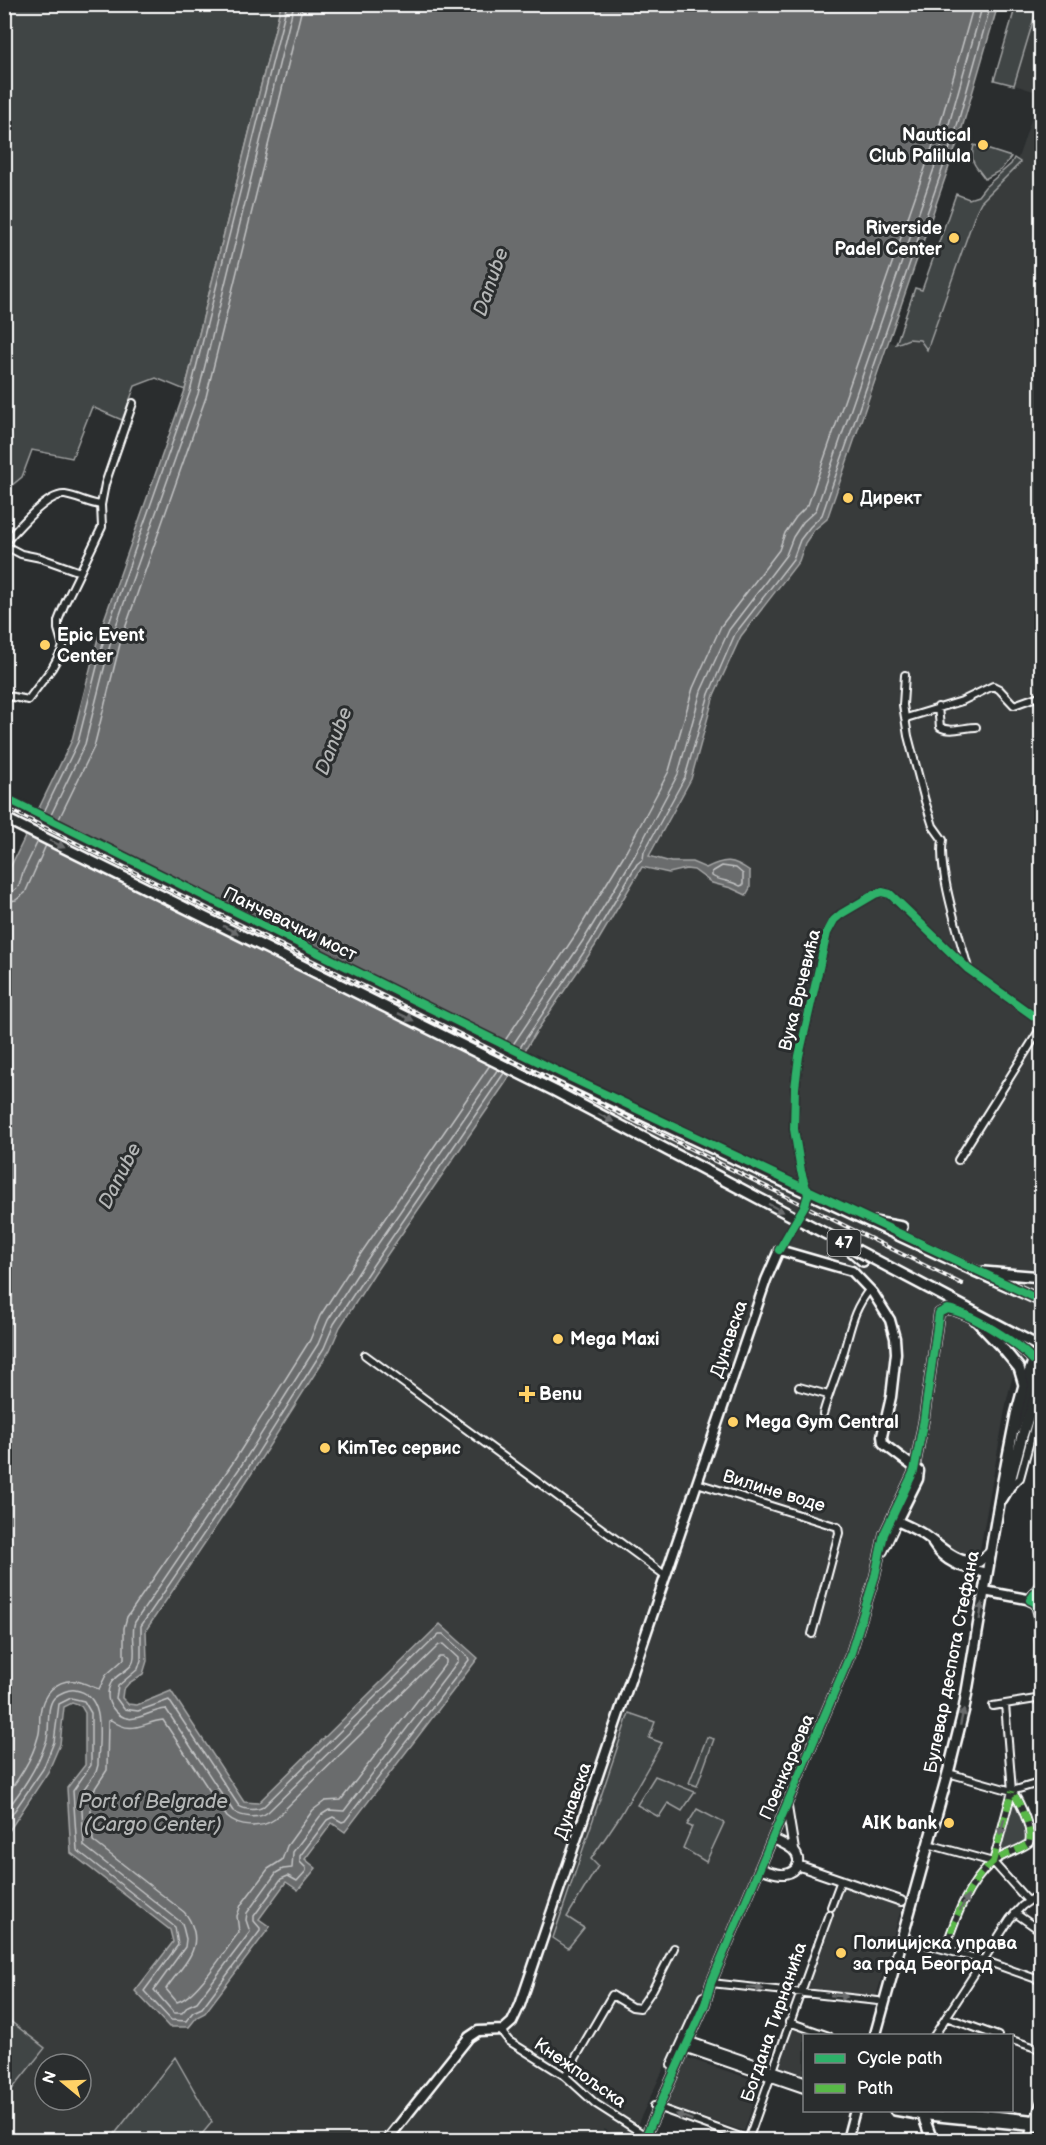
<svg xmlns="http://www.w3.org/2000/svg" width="1046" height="2145" font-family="'Balsamiq Sans',sans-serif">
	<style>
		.built { fill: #373a3b; fill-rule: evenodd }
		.green { fill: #414445; stroke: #a0a2a2; stroke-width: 1.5 }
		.water { fill: #6a6c6d; stroke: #a6a7a7; stroke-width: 1.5 }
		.pier { fill: #2a2d2e }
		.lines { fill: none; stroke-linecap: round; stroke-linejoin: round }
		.shore { stroke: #c3c4c5; stroke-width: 1.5 }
		.minor-casing { stroke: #fff; stroke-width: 10 }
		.tertiary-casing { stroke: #fff; stroke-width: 12 }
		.secondary-casing { stroke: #fff; stroke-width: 13 }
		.primary-casing { stroke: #fff; stroke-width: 14 }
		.minor { stroke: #2a2d2e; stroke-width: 6 }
		.tertiary { stroke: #2a2d2e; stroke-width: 8 }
		.secondary { stroke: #2a2d2e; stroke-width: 8 }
		.primary { stroke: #2a2d2e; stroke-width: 9 }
		.rail-casing { stroke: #fff; stroke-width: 4 }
		.rail { stroke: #2a2d2e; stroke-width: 1.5; stroke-dasharray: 4.5; stroke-linecap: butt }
		.secondary-bridge-casing { stroke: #fff; stroke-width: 13; stroke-linecap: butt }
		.primary-bridge-casing { stroke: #fff; stroke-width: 14; stroke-linecap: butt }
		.secondary-bridge { stroke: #2a2d2e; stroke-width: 8 }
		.primary-bridge { stroke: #2a2d2e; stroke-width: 9 }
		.quiet { stroke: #58b947; stroke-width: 6; stroke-dasharray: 12 6; stroke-linecap: butt }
		.cycleway-casing { stroke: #2a2d2e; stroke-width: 11 }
		.cycleway { stroke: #2db169; stroke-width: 8 }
		.oneway { fill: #6a6c6d }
		.poi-dot { fill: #ffd166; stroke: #2a2d2e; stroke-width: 2 }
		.labels { text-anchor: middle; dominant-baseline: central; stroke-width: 6; stroke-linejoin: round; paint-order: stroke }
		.shield { fill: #2a2d2e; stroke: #bfc0c0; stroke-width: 1.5 }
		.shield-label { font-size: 16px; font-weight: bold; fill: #fff }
		.poi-label { font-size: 18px; font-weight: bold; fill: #fff; stroke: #2a2d2e; text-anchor: start }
		.street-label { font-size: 18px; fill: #fff; stroke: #2a2d2e }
		.water-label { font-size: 20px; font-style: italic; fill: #b4b6b6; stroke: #2a2d2e }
	</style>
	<rect width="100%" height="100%" fill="#2a2d2e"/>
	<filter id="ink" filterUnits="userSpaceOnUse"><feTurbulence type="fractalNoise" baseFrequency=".0167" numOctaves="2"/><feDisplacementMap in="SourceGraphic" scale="12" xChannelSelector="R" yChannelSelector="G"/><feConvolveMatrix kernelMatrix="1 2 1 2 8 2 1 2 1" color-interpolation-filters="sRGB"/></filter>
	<g filter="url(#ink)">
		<path class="built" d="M1038,5H1041L1042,1306L1021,1363L1012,1379L1007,1399L979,1555L970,1558L960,1556L915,1521L890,1510L880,1533L872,1573L848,1653L760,1865L630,2140H625L604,2129L600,2140H5V1837L30,1802L63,1730L64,1707L122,1690L129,1683L143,1674L147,1661L146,1630L250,1476L330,1350L340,1327L374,1274L523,1058L536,1032L595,946L642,867L669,873L686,869L694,870L712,883L731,888L743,895H746L750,888V871L721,860L706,868L692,862H671L648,857L691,779L714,695L741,636L799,561L805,543L815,530L827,519L890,342L897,344L909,339L920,340L927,349L976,212L981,202L1020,162L1017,161L1040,93L1014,85ZM45,2064H81V2100H45Z
			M842,1885L902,1906L876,1997L806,1990Z
			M792,2025L823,2035L804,2036V2075L777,2066Z
			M687,2058L761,2082L744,2131L665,2105Z"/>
		<path class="green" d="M8,4L281,5L185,390L156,378L135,386L122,420L92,407L72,458L32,450L22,477L5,491L4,13Z
			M1016,5H1038L1014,85L994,80Z
			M974,145L1011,157L1001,170L985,179C976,165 969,164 974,145Z
			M1014,158L1020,162L1019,164L981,202L976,212L927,350L920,340L909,339L896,344L915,288L922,290L956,194L969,199L978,196L985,187L1011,164Z
			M629,1713L655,1722L649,1738L662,1743L620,1816L591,1859L598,1866L567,1917L584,1928L568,1948L553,1938Z
			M707,1737L714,1739L697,1786L689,1783Z
			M655,1776L695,1792L682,1811L668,1803L659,1817L637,1805Z
			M1011,1802L1017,1803L1028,1832V1839L1022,1845L998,1857Z
			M697,1809L724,1823L706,1862L683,1848L692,1827L687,1825Z
			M5,2017L45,2048L5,2098Z
			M175,2057L212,2122L197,2140H110Z"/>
		<path class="water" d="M281,5H998L960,135L827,519L814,530L805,543L799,561L741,636L714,695L691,779L649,856L671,862H692L706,868C725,858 733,859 750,871V888L746,895L731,888L712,883L694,870L686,869L669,873L642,867L595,946L536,1032L506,1082L374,1274L340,1327L330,1350L250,1476L146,1630L147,1661L143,1674L129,1683L123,1690L122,1698L128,1704L137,1705L171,1691L244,1802L258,1803L440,1624L478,1658L345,1832L332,1823L305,1859L316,1868L298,1890L286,1882L259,1919L270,1927L205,2013L197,2017L189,2027H169L135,1991L173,1942L170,1930L71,1853L67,1788L85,1765V1713L81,1706L72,1703L64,1707L60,1744L48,1772L5,1837V892L10,868L72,740L99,634L185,390Z"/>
		<path class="pier" d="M35,810L526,1055L513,1075L24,832Z"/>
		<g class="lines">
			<path class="shore" d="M43,814L78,742L105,635L190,392L287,4
				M50,817L85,744L112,637L198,394L294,4
				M58,821L94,747L121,640L206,397L303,4
				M722,866L736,868L743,874V885L740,886C731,880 721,882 712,876V872Z
				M4,893L12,892L19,886L23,872L38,841
				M4,902L16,900L25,893L46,845
				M504,1042L576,934L627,850L669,771L693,688L721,626L779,550L785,533L796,517L808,505L939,128L974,4
				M512,1046L584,939L635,855L678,774L701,691L729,630L786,555L793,537L803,522L816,510L947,131L983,4
				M519,1049L590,943L637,864L643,859L644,852L685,777L709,694L735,634L793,559L800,540L810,527L822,515L955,133L991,4
				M443,1657L446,1660V1663L341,1800L325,1801L313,1810L287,1846L282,1860L268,1869L241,1905L237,1916L239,1932C226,1949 196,1998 177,2002L166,1989C177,1971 199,1955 194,1932C192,1924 190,1918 184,1912L93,1841L90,1796L107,1770L108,1721L111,1720C133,1736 143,1722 163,1720L227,1817C239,1828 261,1829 275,1819L439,1657Z
				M4,1798C18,1780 32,1760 38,1737C41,1729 39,1722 40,1714C42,1695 56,1678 77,1681C85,1683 92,1687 99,1689L106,1675L124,1659V1628L127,1617L232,1464L310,1340L320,1316L355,1262L490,1065
				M4,1814C21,1791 37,1769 46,1742C51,1729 45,1709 54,1698C59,1693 69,1689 75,1690C108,1695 98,1741 98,1765L96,1772L81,1793L84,1846L182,1923L186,1939L185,1947L154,1990L174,2013H182L188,2006L197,2002L250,1932L246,1920L247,1913L276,1873L283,1869L292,1868L293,1852L321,1815L329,1810L344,1811L458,1661V1658L443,1644L439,1645L268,1812C259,1819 243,1818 233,1811L166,1709C146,1710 129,1732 111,1706C107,1700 107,1690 111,1683C116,1674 127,1672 132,1664C138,1655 130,1634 135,1622L239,1469L318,1344L328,1320L362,1267L498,1069
				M4,1826L43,1769L54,1742L59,1704L71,1698L84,1701L91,1713V1765L73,1791L77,1850L175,1927L178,1945L144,1991L171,2020L186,2021L193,2012L202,2008L260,1931V1928L254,1921V1916L281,1879L288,1876L297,1881L306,1871V1868L300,1862V1856L327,1820L333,1817L342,1822L345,1821L469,1660L468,1657L443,1634H439L263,1807C257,1811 245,1810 239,1806L169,1700L138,1711L124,1709L116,1698L118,1686L138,1669L141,1660V1626L245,1473L324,1348L334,1324L369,1271L504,1073"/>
			<defs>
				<path id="minor" d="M4,544C16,530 47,493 65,495C78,497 89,504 101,505
					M4,545L21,554L41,558L80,572
					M905,675L903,705L908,736L925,801L933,826L943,840C937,868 960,938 968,968
					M4,695L28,700L52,668L61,652L63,646L58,629V621L65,603L102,527L101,505L105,484L133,403
					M938,707L940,727C951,733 964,727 976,727
					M906,718L962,701L993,686L999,689L1014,705L1042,695
					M958,1160L1042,1026
					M779,1250L805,1205L808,1195L801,1171L794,1129L795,1088L799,1056L827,933L834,920L841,914L875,894L882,892L890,894L968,969L1042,1022
					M365,1355L666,1576
					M799,1387L828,1395
					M823,1414C829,1392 838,1372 844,1351C851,1327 853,1310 870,1289
					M697,1483L838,1527L839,1533L812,1634
					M1009,1489L1020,1478L1042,1397
					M993,1706L1042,1698
					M948,1773L1012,1791L1042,1782
					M928,1844L993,1862L1028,1901
					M993,1862L1012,1791L1005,1704
					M831,1907L841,1880
					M1015,1913L1042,1932
					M902,1938L983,1960L1042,1981
					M945,1949C955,1920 967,1884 992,1863C1002,1854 1018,1851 1029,1843C1033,1830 1020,1802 1012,1791
					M711,1983L878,2001
					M946,2017L998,2036
					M789,2022L829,2036
					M501,2031L509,2041L565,2076L596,2104L646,2136
					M934,2036L1010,1919L1022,1906L1042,1892
					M1012,2040L1042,2050
					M565,2076L612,1995L632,2007L640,2008L653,1989L674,1948
					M654,2106L749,2140
					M748,2140L829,1914
					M1027,2140L1042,2098"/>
				<path id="tertiary" d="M883,1551L897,1521
					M787,1807L794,1850
					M797,1865L901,1901
					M761,1869C769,1871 777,1875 785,1874C791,1873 795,1871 797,1866C803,1851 784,1844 773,1839
					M684,2040L804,2081
					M681,2046L804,2088
					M672,2065L703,1997
					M644,2140L705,2004L711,1983L851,1653L875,1576L884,1534L914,1471L924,1419L939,1313L947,1309C969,1312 1018,1343 1033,1360"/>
				<path id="secondary" d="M1024,1385L1042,1336
					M1016,1428L1042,1355
					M919,1471L918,1479L897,1521C906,1525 915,1529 923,1534C941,1546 956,1564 979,1562L991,1551
					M933,1544C945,1564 965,1568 987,1573
					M984,1591L1027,1599L1036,1603L1039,1614L1042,1675
					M1030,1600L1042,1583
					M946,2110L1042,2121
					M923,2115L1042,2127
					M387,2140L469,2037L478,2031L503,2030L512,2022L520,2005L766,1280L779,1250L852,1271L873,1293L890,1320L895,1338L896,1353L891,1397L882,1436L883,1443L886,1446
					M847,2140L855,2110"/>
				<path id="primary" d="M4,801L470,1033L735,1159
					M4,818L555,1091L724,1180
					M874,1222L902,1227
					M848,1248L863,1261
					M975,1271L1042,1301
					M984,1272L1042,1277
					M1002,1499L1008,1489L1022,1436L1042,1375
					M875,2036L948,1773L964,1709L1002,1486L1016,1415L1024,1385L1019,1368L1004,1350
					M895,2110L923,2115
					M921,2110L932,2140"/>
			</defs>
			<use href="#minor" class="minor-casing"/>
			<use href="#tertiary" class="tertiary-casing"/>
			<use href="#secondary" class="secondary-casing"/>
			<use href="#primary" class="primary-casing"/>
			<use href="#minor" class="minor"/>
			<use href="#tertiary" class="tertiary"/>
			<use href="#secondary" class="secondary"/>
			<use href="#primary" class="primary"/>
			<defs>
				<path id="rail" d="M4,807L962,1284"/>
			</defs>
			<use href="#rail" class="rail-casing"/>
			<use href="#rail" class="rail"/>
			<defs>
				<path id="secondary-bridge" d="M886,1446L919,1471"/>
				<path id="primary-bridge" d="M735,1159L975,1271
					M724,1180L1042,1348
					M969,1313L1004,1350"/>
			</defs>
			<use href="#secondary-bridge" class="secondary-bridge-casing"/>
			<use href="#primary-bridge" class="primary-bridge-casing"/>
			<use href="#secondary-bridge" class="secondary-bridge"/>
			<use href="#primary-bridge" class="primary-bridge"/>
			<path class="quiet" d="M993,1862L1012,1791
				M945,1949C955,1920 967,1884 992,1863C1002,1854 1018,1851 1029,1843C1033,1830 1020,1802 1012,1791"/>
			<defs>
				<path id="cycleway" d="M4,797L563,1074L1042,1301
					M779,1250L805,1205L808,1195L801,1171L794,1129L795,1088L799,1056L827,933L834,920L841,914L875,894L882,892L890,894L968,969L1042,1022
					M1042,1583L1030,1600L1036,1603L1039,1613L1042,1675
					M644,2140L705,2004L711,1983L851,1653L875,1576L884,1534L914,1471L924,1419L939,1313L947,1309C969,1312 1018,1343 1033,1360"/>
			</defs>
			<use href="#cycleway" class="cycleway-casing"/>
			<use href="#cycleway" class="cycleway"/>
		</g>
		<defs><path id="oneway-solid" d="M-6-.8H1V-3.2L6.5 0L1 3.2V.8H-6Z" transform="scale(1.5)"/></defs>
		<g class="oneway">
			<use href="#oneway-solid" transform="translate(57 844) rotate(26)"/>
			<use href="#oneway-solid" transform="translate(231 930) rotate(27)"/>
			<use href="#oneway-solid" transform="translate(406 1017) rotate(26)"/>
			<use href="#oneway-solid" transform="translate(606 1118) rotate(28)"/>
			<use href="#oneway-solid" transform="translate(776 1208) rotate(28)"/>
			<use href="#oneway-solid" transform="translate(981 1611) rotate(-81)"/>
			<use href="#oneway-solid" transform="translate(962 1717) rotate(-78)"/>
			<use href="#oneway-solid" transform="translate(1002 1827) rotate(105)"/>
			<use href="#oneway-solid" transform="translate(964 1903) rotate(-61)"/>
			<use href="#oneway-solid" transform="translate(755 1988) rotate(6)"/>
			<use href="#oneway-solid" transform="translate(839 1996) rotate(6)"/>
			<use href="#oneway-solid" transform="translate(684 2117) rotate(-160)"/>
		</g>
	</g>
	<g class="poi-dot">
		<circle cx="983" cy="145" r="6"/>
		<circle cx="954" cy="238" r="6"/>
		<circle cx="848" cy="498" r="6"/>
		<circle cx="45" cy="645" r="6"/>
		<circle cx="558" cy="1339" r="6"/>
		<path d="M524 1385h6v6h6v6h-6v6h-6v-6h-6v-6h6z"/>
		<circle cx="733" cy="1422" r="6"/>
		<circle cx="325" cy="1448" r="6"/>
		<circle cx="949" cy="1823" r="6"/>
		<circle cx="841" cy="1953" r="6"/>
	</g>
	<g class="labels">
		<rect class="shield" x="827.5" y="1230" width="33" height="26" rx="4.5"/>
		<g class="shield-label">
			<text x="844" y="1243">47</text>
		</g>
		<g class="poi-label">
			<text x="971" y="135" text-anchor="end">Nautical<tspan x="971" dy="21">Club Palilula</tspan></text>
			<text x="942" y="228" text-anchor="end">Riverside<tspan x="942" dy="21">Padel Center</tspan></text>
			<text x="860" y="498">Директ</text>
			<text x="57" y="635">Epic Event<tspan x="57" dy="21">Center</tspan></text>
			<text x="570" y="1339">Mega Maxi</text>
			<text x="539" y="1394">Benu</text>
			<text x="745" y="1422">Mega Gym Central</text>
			<text x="337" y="1448">KimTec сервис</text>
			<text x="937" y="1823" text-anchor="end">AIK bank</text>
			<text x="853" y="1943">Полицијска управа<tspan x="853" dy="21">за град Београд</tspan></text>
		</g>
		<g class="street-label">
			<text transform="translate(290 924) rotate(26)">Панчевачки мост</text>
			<text transform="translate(800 990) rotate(-76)">Вука Врчевића</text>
			<text transform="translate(729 1339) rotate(-71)">Дунавска</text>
			<text transform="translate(774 1491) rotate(17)">Вилине воде</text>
			<text transform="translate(952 1662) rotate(-79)">Булевар деспота Стефана</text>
			<text transform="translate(787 1767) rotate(-67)">Поенкареова</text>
			<text transform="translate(573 1801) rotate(-71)">Дунавска</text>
			<text transform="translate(774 2022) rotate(-71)">Богдана Тирнанића</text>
			<text transform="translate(580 2073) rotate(35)">Кнежпољска</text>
		</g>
		<g class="water-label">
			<text transform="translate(491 282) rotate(-71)">Danube</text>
			<text transform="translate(334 741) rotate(-69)">Danube</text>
			<text transform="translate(120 1176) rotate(-63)">Danube</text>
			<text x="153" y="1802">Port of Belgrade<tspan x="153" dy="23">(Cargo Center)</tspan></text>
		</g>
	</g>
	<rect width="1046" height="2145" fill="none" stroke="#2a2d2e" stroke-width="24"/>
	<rect x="12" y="12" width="1022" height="2121" fill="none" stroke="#fff" stroke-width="2" filter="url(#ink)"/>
	<rect x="803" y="2034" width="210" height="78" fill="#2a2d2e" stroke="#7f8182" stroke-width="1.5"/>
	<rect x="815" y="2054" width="30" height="9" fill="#2db169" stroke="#7f8182" stroke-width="1.5"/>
	<text x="857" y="2064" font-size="18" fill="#ffffff">Cycle path</text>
	<rect x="815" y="2084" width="30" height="9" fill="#58b947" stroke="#7f8182" stroke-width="1.5"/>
	<text x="857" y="2094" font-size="18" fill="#ffffff">Path</text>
	<g transform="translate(63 2082) rotate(289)"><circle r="28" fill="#2a2d2e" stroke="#7f8182" stroke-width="1.5"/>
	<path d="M0-4.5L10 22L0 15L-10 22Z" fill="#ffd166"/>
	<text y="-9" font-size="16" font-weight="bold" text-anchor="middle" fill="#ffffff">N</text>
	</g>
</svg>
